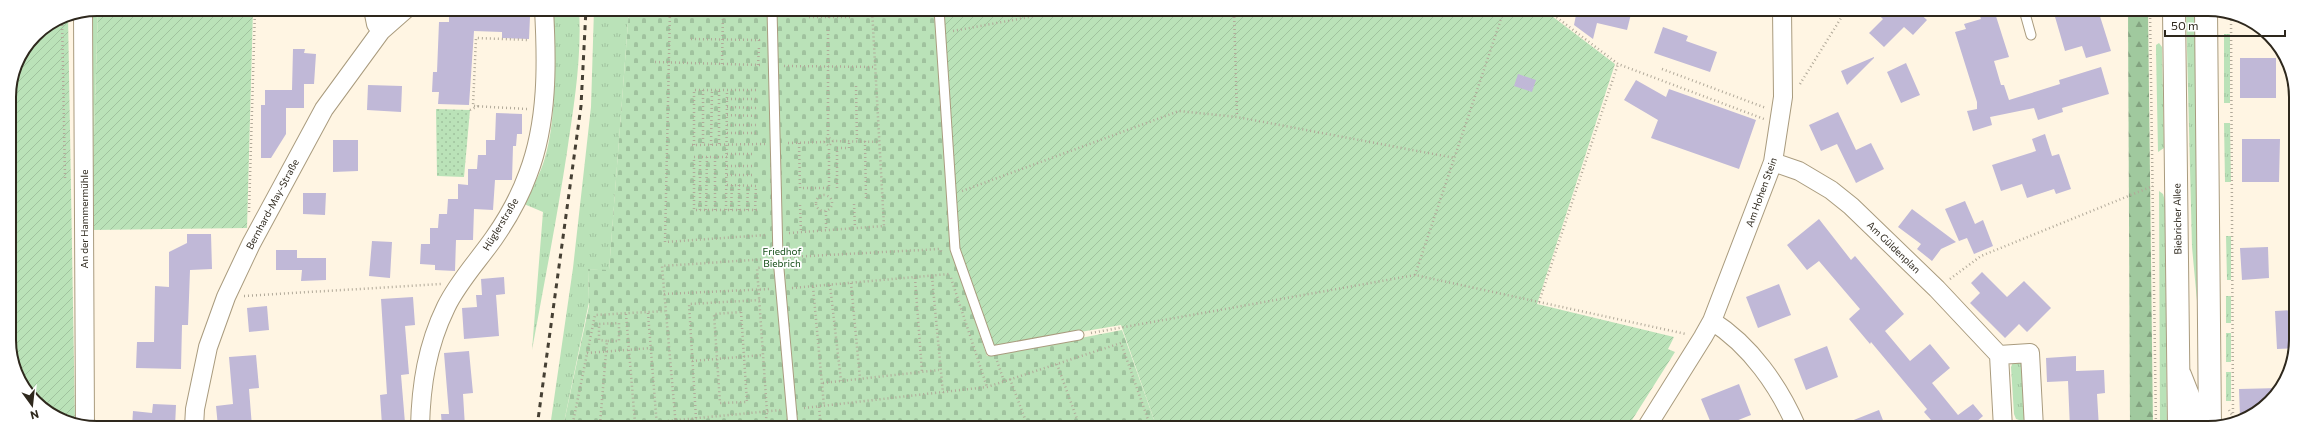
<svg xmlns="http://www.w3.org/2000/svg" width="2305" height="437" font-family="Commissioner,sans-serif">
	<style>
		.grass { fill: url(#grass-tufts) }
		.forest { fill: url(#forest-firs) }
		.cemetery { fill: url(#cemetery-stones) }
		.park { fill: url(#park-dots) }
		.garden { fill: url(#garden-furrows) }
		.building { fill: #c0b8d7 }
		.lines { fill: none; stroke-linecap: round; stroke-linejoin: round }
		.service-casing { stroke: #a99b7e; stroke-width: 11 }
		.minor-casing { stroke: #a99b7e; stroke-width: 20 }
		.tertiary-casing { stroke: #a99b7e; stroke-width: 24 }
		.secondary-casing { stroke: #a99b7e; stroke-width: 24 }
		.path { stroke: #b1a999; stroke-width: 2.5; stroke-dasharray: 1 3; stroke-linecap: butt }
		.service { stroke: #fff; stroke-width: 9 }
		.minor { stroke: #fff; stroke-width: 18 }
		.tertiary { stroke: #fff; stroke-width: 22 }
		.secondary { stroke: #fff; stroke-width: 22 }
		.rail { stroke: #464034; stroke-width: 3; stroke-dasharray: 5 5; stroke-linecap: butt }
		.labels { text-anchor: middle; dominant-baseline: central; stroke-width: 3.5; stroke-linejoin: round; paint-order: stroke }
		.street-label { font-size: 10px; fill: #2e281d; stroke: #fff }
		.park-label { font-size: 10px; fill: #144d17; stroke: #fff }
		.rim { fill: none; stroke: #2e281d; stroke-width: 2 }
	</style>
	<defs>
		<pattern id="grass-tufts" width="24" height="20" patternUnits="userSpaceOnUse"><rect width="24" height="20" fill="#bae2b8"/><path d="M3 7l-1-3M5 7V3M7 7l1-3M15 17l-1-3M17 17v-4M19 17l1-3" fill="none" stroke="#a0c29e"/></pattern>
		<pattern id="forest-firs" width="22" height="20" patternUnits="userSpaceOnUse"><rect width="22" height="20" fill="#a0c99e"/><path d="M5 1l3.5 6h-7zM16 11l3.5 6h-7z" fill="#83a380"/></pattern>
		<pattern id="cemetery-stones" width="16" height="16" patternUnits="userSpaceOnUse"><rect width="16" height="16" fill="#bae2b8"/><path d="M2 7V4a2 2 0 0 1 4 0v3zM10 15v-3a2 2 0 0 1 4 0v3z" fill="#a0c29e"/></pattern>
		<pattern id="park-dots" width="8" height="8" patternUnits="userSpaceOnUse"><rect width="8" height="8" fill="#bae2b8"/><path d="M2 2h.1M6 6h.1" fill="none" stroke="#a0c29e" stroke-width="1.8" stroke-linecap="round"/></pattern>
		<pattern id="garden-furrows" width="10" height="10" patternUnits="userSpaceOnUse"><rect width="10" height="10" fill="#bae2b8"/><path d="M-1 1l2-2M0 10L10 0M9 11l2-2" fill="none" stroke="#a0c29e"/></pattern>
	</defs>
	<rect width="100%" height="100%" fill="#fff5e3"/>
	<path class="grass" d="M98,9L91,230L92,10Z
		M552,9H579C582,57 574,105 567,152C557,218 544,284 532,350L543,212L524,204C533,187 543,169 547,150C558,104 553,56 552,9Z
		M594,9H629L609,271L588,269L589,302L563,427H550L573,268L591,107Z
		M2186,10H2195L2198,78L2199,300L2197,301L2192,247Z
		M2224,34H2230V103H2224Z
		M2159,43L2162,47L2164,148L2158,152L2156,50V45Z
		M2224,123H2230L2231,182H2225Z
		M2159,191L2163,194L2165,201L2167,428H2160Z
		M2226,236H2231V280H2227Z
		M2226,296H2231V323H2226Z
		M2226,333H2231V362H2226Z
		M2018,360L2024,364L2027,417L2022,421L2016,419L2014,414L2011,367L2013,362Z
		M2226,372H2231V401H2226Z"/>
	<path class="forest" d="M2128,10H2148L2153,428H2130Z"/>
	<path class="cemetery" d="M629,9H934L951,250L987,356L1122,330L1157,428L563,427L589,306L588,269L609,270Z"/>
	<path class="park" d="M436,109L470,110L464,177L437,176Z"/>
	<path class="garden" d="M98,9H253L247,228L91,230Z
		M942,9L1544,10L1615,64L1537,304L1674,337L1668,349L1675,352L1627,428H1157L1121,325L993,347L959,248Z
		M68,15L75,422L35,402L11,357L9,97L16,63L35,35Z"/>
	<path class="building" d="M457,9H518L517,17H530L529,39L502,38V32L474,31L469,105L438,104L439,92H432L433,72H437L439,22H449V16L457,17Z
		M1577,10H1632L1627,30L1597,23L1593,39L1574,25Z
		M1873,10H1916L1927,20L1913,35L1904,27L1884,47L1869,33L1883,19Z
		M1978,10H1994L2009,57L1994,61L2001,85H2004L2009,100L2060,84L2059,80L2101,67L2109,94L2062,108L2063,112L2038,120L2034,108L1990,117L1992,125L1973,131L1967,111L1977,109V102L1955,32L1966,29L1964,24L1981,19Z
		M2053,10H2098L2111,51L2086,58L2082,46L2065,51Z
		M1663,27L1688,36L1686,41L1717,52L1710,72L1654,53Z
		M293,49H305L304,53L316,54L314,84H304V108H286V134L271,158H261V105H265V90H292Z
		M1874,57V58L1847,85L1841,71Z
		M2240,58H2276V98H2240Z
		M1906,63L1920,95L1901,103L1887,72Z
		M1518,74L1536,80L1532,92L1514,86Z
		M1636,80L1666,97L1669,89L1756,120L1739,169L1651,138L1658,120L1624,100Z
		M368,85L402,86L401,112L367,110Z
		M1838,112L1856,150L1871,143L1884,169L1856,183L1837,144L1821,151L1809,125Z
		M496,113L522,114V134H517L516,146H513L512,180H495L493,210L474,209L473,240H456L455,271L435,270V265L420,264L421,244H430V228H438L439,214H447L448,199H458V184L468,185V169H477L478,155H486V140H495Z
		M2045,134L2052,156L2059,154L2071,189L2056,194L2054,189L2027,198L2022,184L2001,191L1992,165L2036,151L2032,139Z
		M2242,139H2280L2279,182H2242Z
		M333,140H358V171L333,172Z
		M303,193H326L325,215L303,214Z
		M1965,201L1975,224L1983,220L1993,246L1974,254L1967,238L1959,241L1945,209Z
		M1912,209L1956,242L1941,249L1932,261L1917,249L1921,244L1898,227Z
		M1819,219L1851,260L1855,256L1904,314L1885,331L1910,361L1930,344L1950,368L1932,383L1958,415L1973,404L1983,416L1969,428H1938L1924,412L1927,409L1871,342L1870,344L1849,319L1860,309L1819,261L1807,270L1787,245Z
		M187,234H211L212,269L190,270L188,325H182L181,369L136,368L137,342H154L155,286L169,287V252L187,243Z
		M372,241L392,242L390,278L369,276Z
		M2268,247L2269,278L2242,280L2240,248Z
		M276,250H297V258H326V280L301,281L302,270H276Z
		M1982,272L2007,297L2024,281L2051,308L2027,332L2019,324L2005,338L1970,303L1980,293L1971,283Z
		M504,277L505,294L496,295L499,336L464,339L462,308L477,307L476,295H482L481,279Z
		M1779,284L1791,315L1758,328L1746,297Z
		M413,297L415,325L405,326L409,374L401,375L405,423L382,425L380,395L387,394L381,299Z
		M267,306L269,330L249,332L247,308Z
		M2295,310V348L2277,349L2275,311Z
		M1827,346L1838,377L1806,390L1794,359Z
		M469,351L473,393L463,394L465,427H442L441,414H449L444,353Z
		M256,355L259,388L249,389L252,427H218L216,406L233,404L229,357Z
		M2076,356V371L2104,370L2105,393L2097,394L2099,428H2070L2068,381L2047,382L2046,358Z
		M1739,384L1751,415L1718,428H1713L1701,399Z
		M2280,388L2266,406L2240,417L2239,389Z
		M153,404L176,405L175,427H132L133,411L152,413Z
		M1879,410L1886,428H1836V427Z"/>
	<g class="lines">
		<defs>
			<path id="service" d="M772,9L778,258L793,427
				M939,9L955,249L991,351L1079,335
				M2024,10L2031,35"/>
			<path id="minor" d="M373,9L376,24L381,31
				M83,12L85,427
				M1773,162L1799,171L1831,190L1851,206L1937,289L1999,355L2003,428
				M1712,321C1750,345 1779,386 1797,428
				M1999,355L2030,353L2034,428
				M194,427L195,409L208,347L226,297L251,244L324,109L381,31L406,9
				M420,427C421,385 427,346 446,307C458,282 478,261 494,238C508,218 520,196 528,174C548,122 547,63 544,9
				M1646,428L1703,337L1712,321L1773,162L1783,97L1782,10"/>
			<path id="tertiary" d="M2180,375L2201,428"/>
			<path id="secondary" d="M2174,10L2179,428
				M2206,10L2210,428"/>
		</defs>
		<use href="#service" class="service-casing"/>
		<use href="#minor" class="minor-casing"/>
		<use href="#tertiary" class="tertiary-casing"/>
		<use href="#secondary" class="secondary-casing"/>
		<path class="path" d="M670,9L665,242L766,235
			M693,9V13L748,14V9
			M1234,9L1237,117
			M1547,10L1618,64L1764,119
			M2150,10L2156,428
			M2231,16L2233,420
			M62,17L65,178
			M809,17H850
			M829,18V9
			M828,30V137
			M953,31L1073,9
			M691,39L759,40V42
			M655,62L761,65
			M722,64L723,13
			M758,65L759,47
			M784,66L876,67
			M1662,69L1766,108
			M1800,84L1846,10
			M856,86L857,141
			M703,90V145
			M727,99H758
			M727,107L758,108
			M527,109L473,106L476,38L529,40
			M470,110L478,106
			M727,115L758,116
			M727,125H758
			M727,133H758
			M865,141L866,199
			M824,142L828,137L833,141L880,142
			M788,143L824,142L829,146L833,141
			M799,143L800,188H829V146
			M719,144V90
			M692,145L765,144
			M694,145V90H758
			M711,145L712,90
			M727,154H755
			M715,157V210
			M727,157H694V210H759
			M727,166H755
			M727,175H755
			M727,185L756,186L755,211
			M837,188V148H849V141
			M962,191L1179,111L1237,117L1455,158
			M816 203a8 8 0 1 1 16 0a8 8 0 1 1-16 0Z
			M854,204L855,228
			M800,205L801,232
			M700,210V158
			M706,210L707,157
			M726,210L727,90
			M731,210L732,185
			M739,210V185
			M747,210L748,186
			M826,211V230
			M249,212L255,9
			M789,233L884,226L872,9
			M790,257L940,249L942,253
			M1415,275L1504,10
			M932,277L943,393
			M915,278L922,372
			M951,278L987,387
			M1950,279L1981,256L2153,186
			M851,283L860,379
			M830,285L841,381
			M813,287L824,406
			M792,288L949,274
			M664,294L769,289
			M244,296L441,284
			M1539,302L1618,64
			M741,312L747,402L720,403L714,314Z
			M648,313L657,427
			M626,314L635,423
			M1091,333L1415,275L1686,334
			M587,353L651,348
			M692,361L763,355
			M997,361L1004,381
			M1057,364L1080,427
			M1010,379L1028,427
			M823,383L939,370
			M819,407L821,427
			M804,408L987,387L1121,343L1151,428
			M2229,410L2233,417
			M696,418L689,304L760,300
			M600,424L607,341H619V323L599,324V340L607,341
			M572,426L657,422L781,410
			M765,426L767,412L757,268L768,267
			M572,427L595,315L665,311
			M676,427L662,266L767,259
			M750,427L765,426V427"/>
		<use href="#service" class="service"/>
		<use href="#minor" class="minor"/>
		<use href="#tertiary" class="tertiary"/>
		<use href="#secondary" class="secondary"/>
		<path class="rail" d="M537,427L581,106L586,9"/>
	</g>
	<g class="labels">
		<g class="street-label">
			<text transform="translate(1761 192) rotate(-70)">Am Hohen Stein</text>
			<text transform="translate(272 204) rotate(-62)">Bernhard-May-Straße</text>
			<text transform="translate(84 219) rotate(-90)">An der Hammermühle</text>
			<text transform="translate(2177 219) rotate(-91)">Biebricher Allee</text>
			<text transform="translate(500 224) rotate(-59)">Hüglerstraße</text>
			<text transform="translate(1894 247) rotate(44)">Am Güldenplan</text>
		</g>
		<g class="park-label">
			<text x="782" y="251">Friedhof<tspan x="782" dy="12">Biebrich</tspan></text>
		</g>
	</g>
	<path d="M0 0H2305V437H0ZM97 16H2208A81 81 0 0 1 2289 97V340A81 81 0 0 1 2208 421H97A81 81 0 0 1 16 340V97A81 81 0 0 1 97 16Z" fill="#fff" fill-rule="evenodd"/>
	<path class="rim" d="M97 16H2208A81 81 0 0 1 2289 97V340A81 81 0 0 1 2208 421H97A81 81 0 0 1 16 340V97A81 81 0 0 1 97 16Z"/>
	<g transform="translate(32 405) rotate(165)" stroke="#ffffff" stroke-width="3" paint-order="stroke">
	<path d="M0-3L7 15L0 10L-7 15Z" fill="#2e281d"/>
	<text y="-6" font-size="11" font-weight="bold" text-anchor="middle" fill="#2e281d">N</text>
	</g>
	<path d="M2165 30v6h120v-6" fill="none" stroke="#2e281d" stroke-width="2"/>
	<text x="2171" y="30" font-size="12" fill="#2e281d" stroke="#ffffff" stroke-width="3" paint-order="stroke">50 m</text>
</svg>
